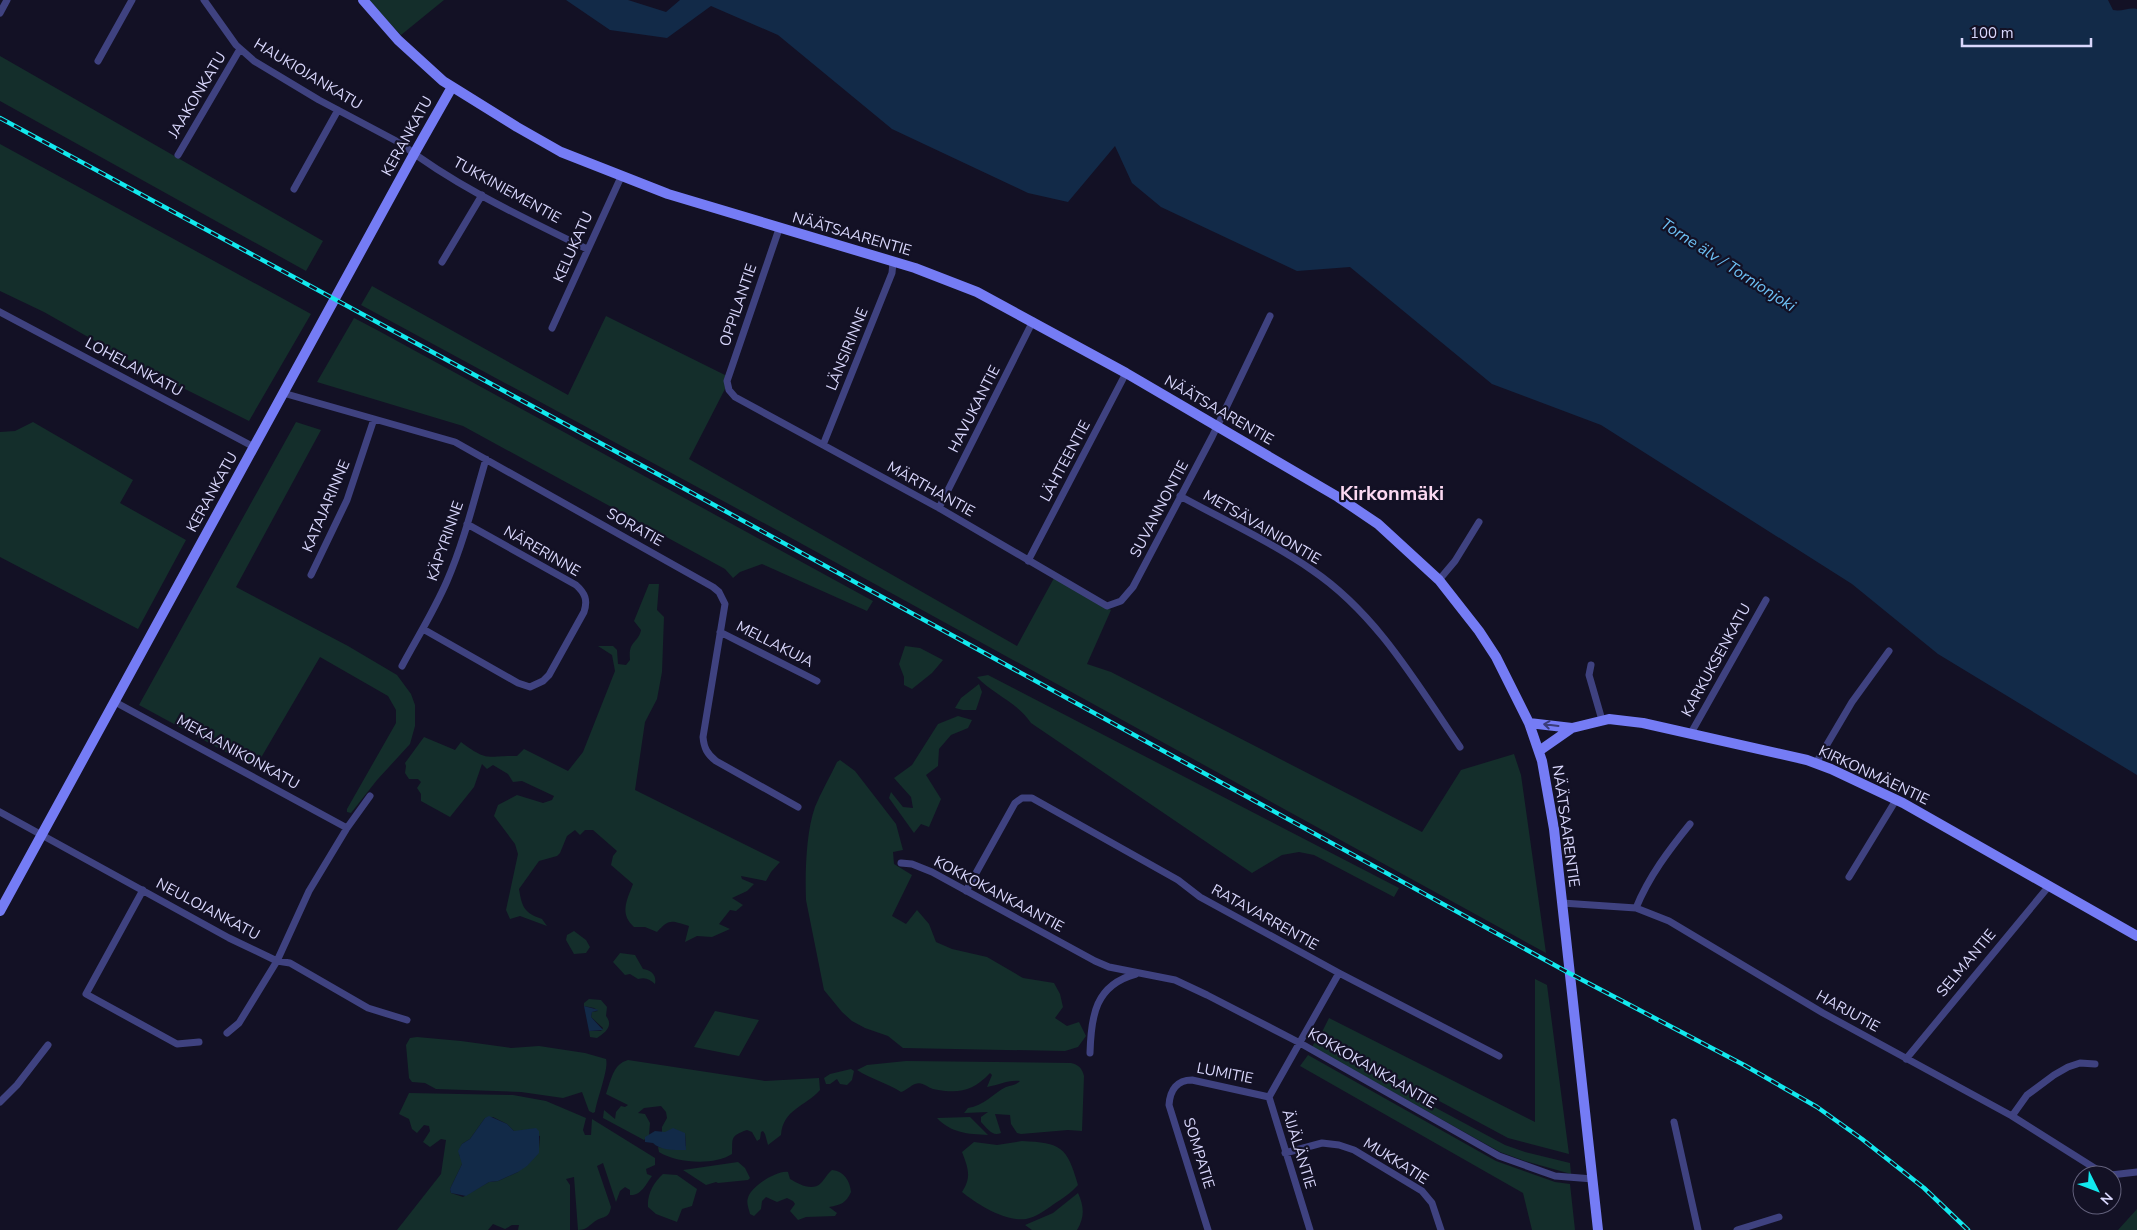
<svg xmlns="http://www.w3.org/2000/svg" width="2137" height="1230" font-family="'Nunito Sans',sans-serif">
	<style>
		.green { fill: #142e2b; fill-rule: evenodd }
		.water { fill: #122a48 }
		.lines { fill: none; stroke-linecap: round; stroke-linejoin: round }
		.street { stroke: #3f4280; stroke-width: 7 }
		.secondary { stroke: #757cf5; stroke-width: 10 }
		.rail-casing { stroke: #12e9ee; stroke-width: 4.5 }
		.rail { stroke: #131125; stroke-width: 2.5; stroke-dasharray: 8; stroke-linecap: butt }
		.oneway { stroke: #3a3c78 }
		.labels { text-anchor: middle; dominant-baseline: central; stroke-width: 4.5; stroke-linejoin: round; paint-order: stroke }
		.street-label { font-size: 15px; fill: #d9d7fc; stroke: #131125 }
		.water-label { font-size: 16px; font-style: italic; fill: #6dc0f5; stroke: #131125 }
		.district-label { font-size: 20px; font-weight: bold; fill: #fcd9f2; stroke: #131125 }
	</style>
	<rect width="100%" height="100%" fill="#131125"/>
	<path class="green" d="M368,0H444L401,35Z
		M0,56L323,241L306,271L0,101Z
		M0,144L311,314L249,421L141,367L44,312L0,291Z
		M372,286L568,395L606,316L727,376L726,387L689,459L1017,646L1054,578L1111,610L1087,664L1111,672L1422,832L1461,770L1514,754L1521,775L1546,953L773,528L361,305Z
		M354,318L377,330L873,601L867,611L762,564L740,572L733,578L725,569L463,426L317,382Z
		M33,422L133,480L120,503L186,540L138,629L0,557V432L15,431Z
		M296,422L321,430L236,587L348,646L397,675L411,694L415,705V726L410,744L377,780L351,813L347,812V809L396,723V710L388,696L320,657L255,768L139,705Z
		M649,584H659L657,610L664,617L662,672L657,699L645,722L635,790L780,862L771,872L766,881L741,876L742,879L754,884L747,891L732,898L743,905L736,911L730,910L719,924L730,929L712,937L697,936L685,942L689,926C671,921 670,918 657,932L645,927H634C619,914 627,900 633,884L611,865L613,856L617,851L593,830H585L580,835L575,830L567,836L560,853L557,856L539,861L519,889C522,907 524,913 542,919L547,926L520,916L510,919L506,910L518,854L515,844L494,816L498,805L517,795L543,803L552,800L554,796L522,781L513,782L508,774L493,765L487,769L482,764L474,787L450,817L421,801V794L417,788L421,782L418,779H409L405,773L406,766L405,763L424,737L455,750L461,742C489,763 486,755 517,756L524,749L568,771L583,752L615,671L612,655L598,646H613L617,650L618,664L626,665L630,660C628,640 638,644 641,630L634,621Z
		M905,646L920,648L943,660L932,673L912,689L904,685V677L899,664Z
		M988,675L1399,888L1394,897L1314,855L1299,852L1282,855L1252,873L1031,723C1017,702 994,695 977,677Z
		M979,684L982,692L976,710H963L955,708L961,698Z
		M958,716L972,720L968,728L951,735L939,749L938,766L926,775L941,799L929,827L921,824L914,833L889,798L891,792L903,807L913,808L911,797L894,778L912,765L938,724Z
		M840,760L855,771L896,824L903,850L893,852L894,864L912,875L892,916L906,924L917,910L929,924L936,942L952,949L987,957L1023,978L1054,983L1060,994L1063,1007L1055,1018L1067,1026L1079,1022L1086,1036L1078,1047L1065,1051L903,1048L888,1036L865,1028L852,1021L842,1012L824,990L806,900C805,873 806,832 815,807C821,792 830,777 837,762Z
		M574,931L586,940L590,947L586,953L574,954L566,940L567,935Z
		M620,953L635,955L643,969C651,970 657,975 655,984C649,979 646,977 638,979L630,974L625,975L613,962Z
		M1535,979L1547,985L1569,1154L1508,1138L1376,1067L1322,1032L1329,1018L1535,1122Z
		M589,999L601,1000L607,1007L606,1016C614,1026 605,1033 597,1038L590,1037L589,1031H601L603,1028L591,1017L592,1012L598,1011L594,1008L584,1006V1003Z
		M715,1011L759,1020L739,1056L694,1047Z
		M417,1037L461,1041L511,1048L539,1046L585,1053L606,1059C609,1069 597,1098 595,1112L593,1113L589,1111L582,1092L563,1098L521,1092L436,1089L425,1083L412,1082L409,1078L406,1045L410,1038Z
		M1316,1040L1371,1073L1505,1145L1525,1152L1570,1163L1571,1174L1525,1161L1500,1152L1312,1047Z
		M1308,1055L1496,1161L1555,1182L1570,1184L1575,1230H1532L1523,1193L1300,1066Z
		M628,1060L765,1081L819,1078L820,1090C805,1107 783,1109 781,1135L768,1145L765,1134L763,1131L761,1132L760,1139L757,1141L752,1132L747,1130C729,1136 733,1139 732,1154C714,1166 676,1163 659,1152L658,1147L681,1150L686,1146L685,1133L662,1132V1127L667,1118L666,1112L661,1106L644,1108L638,1113L645,1114L650,1123L649,1135L644,1140L603,1118L604,1110L615,1119L616,1112L621,1106L625,1107L628,1105L606,1094C611,1080 613,1064 628,1060Z
		M906,1061L1071,1063C1079,1065 1082,1068 1084,1076L1082,1131L1068,1130L1021,1134L1017,1133L1011,1124L1010,1115L995,1114L1001,1133C992,1137 987,1128 981,1122V1117L988,1112L964,1113L968,1108C984,1106 992,1094 1006,1087C1012,1085 1016,1085 1020,1081C1006,1080 1000,1085 987,1087L992,1075L990,1073C972,1092 958,1094 933,1089C927,1087 922,1081 915,1084C910,1086 907,1090 901,1092C887,1083 871,1079 857,1070L867,1065Z
		M851,1069L854,1071L852,1080L847,1085L840,1084L837,1079L830,1084H826L824,1078L830,1074Z
		M409,1093L513,1095L546,1101L586,1118L583,1130L585,1135H591L592,1119L655,1158V1165L646,1169L647,1174L652,1176C646,1184 641,1196 630,1195V1190L625,1187L620,1191L616,1202L603,1163L597,1166L611,1207C609,1218 605,1216 597,1220C589,1225 587,1230 578,1230L574,1177L566,1179L570,1185V1230H518L519,1225H512L505,1229L493,1224L488,1230H397L441,1174L446,1140L441,1139L430,1147L423,1142L430,1131L429,1126L424,1125L417,1133L412,1129L409,1119L399,1114ZM493,1117L507,1124L514,1131L540,1136L539,1148L518,1172L498,1181L489,1182L463,1197L451,1193L450,1189L462,1164V1159L459,1155L462,1144L470,1139L485,1118Z
		M970,1117L988,1135C968,1134 951,1133 937,1118Z
		M1022,1141C1061,1143 1067,1146 1078,1185C1071,1193 1063,1198 1054,1204C1046,1210 1036,1217 1026,1219C1005,1222 977,1204 962,1192C972,1177 968,1168 962,1152L974,1142L997,1145Z
		M738,1162L745,1168L750,1178L748,1180L718,1183L716,1182L706,1185L683,1170Z
		M832,1170C844,1171 850,1181 851,1192C846,1203 841,1205 829,1207L837,1213L835,1216L806,1217L798,1220L790,1211L795,1204L793,1201L787,1198L777,1202L766,1197L762,1201L761,1209L754,1216L750,1214C749,1209 746,1203 748,1198C750,1187 777,1170 788,1172L790,1179C799,1184 812,1192 821,1183C825,1179 827,1174 832,1170Z
		M663,1174L677,1175L697,1189L692,1206L682,1209L677,1222L656,1214L648,1207C647,1194 654,1182 663,1174Z
		M1078,1193C1084,1206 1085,1217 1077,1230H1032L1025,1225L1053,1213Z
		M2137,1209V1230H2118Z"/>
	<path class="water" d="M566,0H628L666,12L680,0H2108L2113,10C2122,12 2129,7 2137,9V775L1938,654L1852,584L1601,425L1492,384L1350,267L1297,271L1161,207L1132,183L1115,146L1068,202L1028,193L892,129L778,35L711,6L667,38L610,30Z
		M584,1006L599,1010L592,1012L591,1017L603,1030L589,1031Z
		M489,1116L507,1124L514,1131L536,1128L539,1131V1153L527,1166L518,1172L498,1181L489,1182L466,1196L451,1193L450,1189L462,1164L458,1151L462,1144L470,1139L485,1118Z
		M673,1128L685,1133L686,1150C676,1150 661,1151 653,1143L645,1142V1137L655,1131L665,1132Z"/>
	<g class="lines">
		<path class="street" d="M204,0L236,45L254,61L319,100L400,143C455,186 524,218 587,249
			M0,13L7,0
			M98,61L132,0
			M178,155L240,49
			M294,189L338,110
			M779,229L727,381L729,390L735,397L939,508L1107,606L1121,601L1133,587L1212,437L1270,316
			M442,262L482,195
			M0,312L254,447
			M552,328L621,177
			M283,393L455,442L713,587L719,592L725,604L703,737C704,748 707,754 716,761L798,807
			M823,445L892,273L893,262
			M1180,496C1224,520 1271,542 1312,570C1377,614 1417,684 1460,747
			M939,508L1033,321
			M1028,561L1126,373
			M311,575L347,500L374,419
			M1439,580L1455,561L1479,522
			M423,629L518,683L530,687L543,681L549,675L584,612C588,600 585,593 576,585L467,524
			M720,632L817,681
			M1591,665L1589,675L1602,720
			M402,666C417,638 434,611 447,581C464,542 474,500 486,459
			M115,702L347,828
			M1691,733L1766,600
			M1816,763L1852,702L1889,651
			M0,812L229,938L277,961L290,963L368,1008L407,1020
			M901,863L912,864L932,872L1095,961L1109,967L1175,980L1207,995L1300,1043L1499,1156L1555,1176L1593,1179
			M1849,877L1896,800
			M143,890L86,994L177,1044L199,1042
			M966,891L1015,803L1022,798H1032L1178,880L1200,897L1339,973L1499,1056
			M1562,903L1636,908L1669,921L1823,1013L2012,1116L2096,1169L2111,1175L2137,1172
			M1636,908C1649,876 1669,850 1690,824
			M227,1033L239,1023L277,961L309,891L347,828L370,796
			M1090,1053C1091,1016 1095,985 1136,974
			M1906,1059L2049,886
			M0,1102L17,1085L48,1045
			M2012,1116L2027,1095L2054,1075L2068,1067L2080,1063L2095,1064
			M1674,1122L1698,1230
			M1285,1153L1322,1143L1339,1145L1354,1150L1422,1191L1432,1203L1441,1230
			M1208,1230L1169,1105C1170,1090 1177,1080 1192,1080L1269,1097
			M1310,1230L1269,1097L1339,973
			M1737,1230L1779,1217"/>
		<path class="secondary" d="M363,0L398,40L443,81L517,127L561,152L668,194L915,268L977,292L1126,373L1338,497L1378,524L1439,580L1479,631L1496,657L1529,723L1542,761L1554,829L1598,1230
			M1529,723L1572,728
			M1539,751L1572,728L1609,719L1643,723L1807,760L1831,769L1903,803L2137,936
			M0,911L414,154L452,87"/>
		<defs>
			<path id="rail" d="M0,118L663,477L1569,973L1744,1065L1817,1107L1862,1139L1924,1188L1968,1230"/>
		</defs>
		<use href="#rail" class="rail-casing"/>
		<use href="#rail" class="rail"/>
	</g>
	<defs><path id="oneway-shaft" d="M-6 0H5M1.5-3L5.5 0L1.5 3" fill="none" stroke-width="1.6" stroke-linecap="round" stroke-linejoin="round" transform="scale(1.25)"/></defs>
	<use class="oneway" href="#oneway-shaft" transform="translate(1551 725) rotate(-173)"/>
	<g class="labels">
		<g class="street-label">
			<text transform="translate(308 74) rotate(31)">HAUKIOJANKATU</text>
			<text transform="translate(197 95) rotate(-59)">JAAKONKATU</text>
			<text transform="translate(407 136) rotate(-61)">KERANKATU</text>
			<text transform="translate(507 190) rotate(29)">TUKKINIEMENTIE</text>
			<text transform="translate(852 234) rotate(16)">NÄÄTSAARENTIE</text>
			<text transform="translate(573 247) rotate(-66)">KELUKATU</text>
			<text transform="translate(738 305) rotate(-71)">OPPILANTIE</text>
			<text transform="translate(847 349) rotate(-68)">LÄNSIRINNE</text>
			<text transform="translate(134 367) rotate(28)">LOHELANKATU</text>
			<text transform="translate(974 409) rotate(-63)">HAVUKANTIE</text>
			<text transform="translate(1219 410) rotate(30)">NÄÄTSAARENTIE</text>
			<text transform="translate(1065 461) rotate(-62)">LÄHTEENTIE</text>
			<text transform="translate(931 489) rotate(29)">MÄRTHANTIE</text>
			<text transform="translate(212 492) rotate(-61)">KERANKATU</text>
			<text transform="translate(326 506) rotate(-67)">KATAJARINNE</text>
			<text transform="translate(1159 509) rotate(-62)">SUVANNONTIE</text>
			<text transform="translate(635 527) rotate(29)">SORATIE</text>
			<text transform="translate(1262 527) rotate(30)">METSÄVAINIONTIE</text>
			<text transform="translate(445 541) rotate(-71)">KÄPYRINNE</text>
			<text transform="translate(542 551) rotate(30)">NÄRERINNE</text>
			<text transform="translate(775 644) rotate(27)">MELLAKUJA</text>
			<text transform="translate(1716 660) rotate(-61)">KARKUKSENKATU</text>
			<text transform="translate(238 752) rotate(29)">MEKAANIKONKATU</text>
			<text transform="translate(1874 775) rotate(25)">KIRKONMÄENTIE</text>
			<text transform="translate(1566 826) rotate(82)">NÄÄTSAARENTIE</text>
			<text transform="translate(999 894) rotate(28)">KOKKOKANKAANTIE</text>
			<text transform="translate(208 909) rotate(28)">NEULOJANKATU</text>
			<text transform="translate(1265 917) rotate(29)">RATAVARRENTIE</text>
			<text transform="translate(1966 963) rotate(-50)">SELMANTIE</text>
			<text transform="translate(1848 1011) rotate(29)">HARJUTIE</text>
			<text transform="translate(1372 1068) rotate(30)">KOKKOKANKAANTIE</text>
			<text transform="translate(1225 1073) rotate(11)">LUMITIE</text>
			<text transform="translate(1299 1149) rotate(73)">ÄIJÄLÄNTIE</text>
			<text transform="translate(1199 1153) rotate(73)">SOMPATIE</text>
			<text transform="translate(1396 1161) rotate(32)">MUKKATIE</text>
		</g>
		<g class="water-label">
			<text transform="translate(1728 265) rotate(33)">Torne älv / Tornionjoki</text>
		</g>
		<g class="district-label">
			<text x="1392" y="493">Kirkonmäki</text>
		</g>
	</g>
	<g transform="translate(2097 1190) rotate(132)"><circle r="24" fill="#131125" stroke="#62607b"/>
	<path d="M0-4L9 19L0 12L-9 19Z" fill="#12e9ee"/>
	<text y="-8" font-size="14" font-weight="bold" text-anchor="middle" fill="#d9d7fc">N</text>
	</g>
	<path d="M1962 38v8h129v-8" fill="none" stroke="#d9d7fc" stroke-width="2.5"/>
	<text x="1970" y="38" font-size="15" fill="#d9d7fc" stroke="#131125" stroke-width="4" paint-order="stroke">100 m</text>
</svg>
